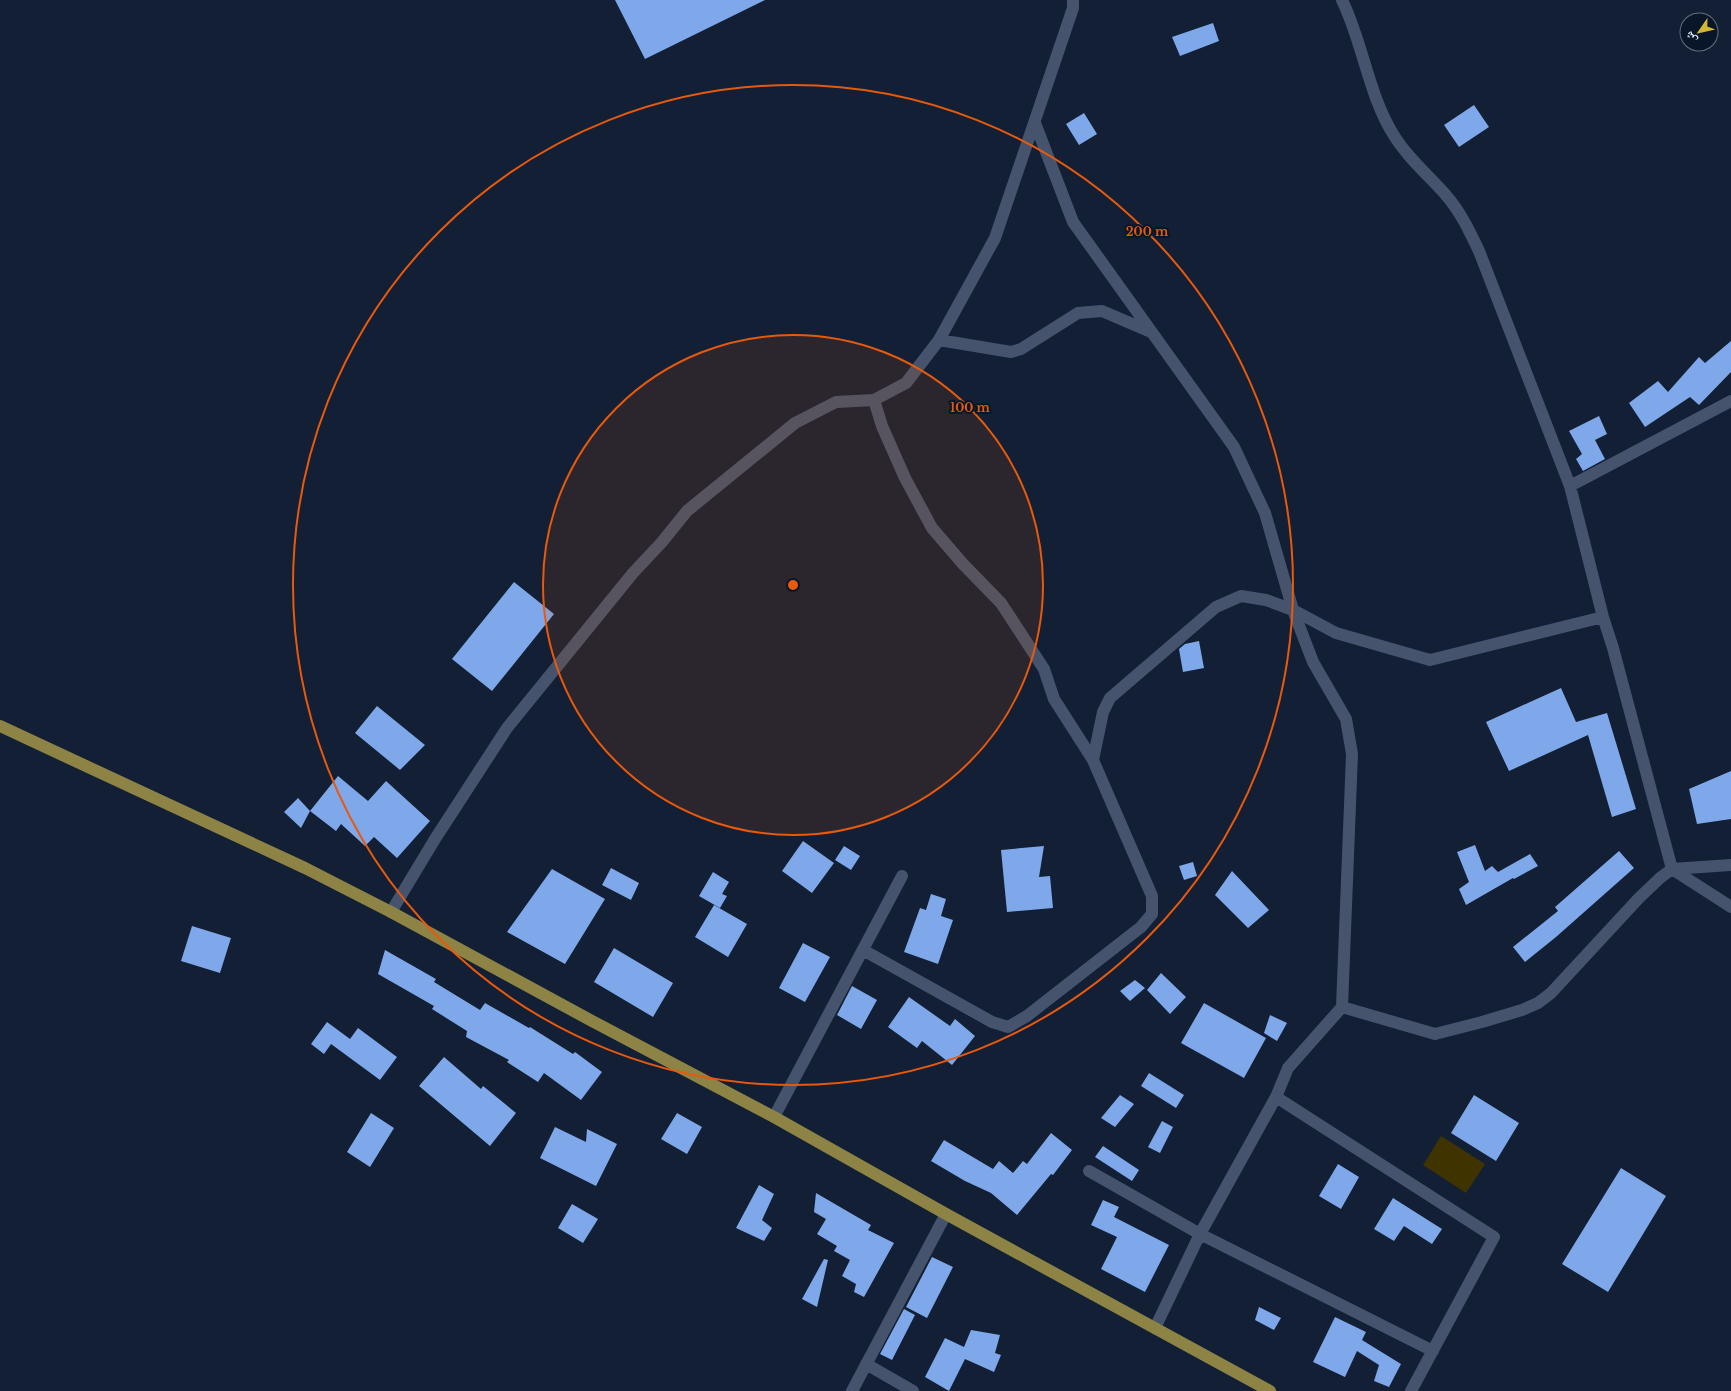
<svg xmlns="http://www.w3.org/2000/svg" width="1731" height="1391" font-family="'Libre Baskerville','Noto Naskh Arabic',serif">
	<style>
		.green { fill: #3f3400 }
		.building { fill: #7ea8e9 }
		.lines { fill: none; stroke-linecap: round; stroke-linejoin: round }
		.street { stroke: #45546c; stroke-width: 12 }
		.primary { stroke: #8c8345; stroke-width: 12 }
		.ring { fill: none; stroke: #e8590c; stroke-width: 2 }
		.centre { fill: #e8590c; stroke: #09162a; stroke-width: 2 }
		.ring-label { font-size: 12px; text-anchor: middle; font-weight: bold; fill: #e8590c; stroke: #09162a; stroke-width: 4; stroke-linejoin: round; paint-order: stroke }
	</style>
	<rect width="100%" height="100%" fill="#121f34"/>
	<path class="green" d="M1441,1136L1485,1164L1466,1193L1423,1165Z"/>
	<path class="building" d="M615,0H765L645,59Z
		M1213,23L1219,41L1180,56L1172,37Z
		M1474,105L1489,127L1459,147L1444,125Z
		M1084,113L1097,134L1079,145L1066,124Z
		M1731,341V372L1699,405L1690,397L1645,427L1629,403L1658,381L1668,392L1699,357L1705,363Z
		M1599,416L1607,434L1595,440L1605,459L1583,471L1576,459L1582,454L1569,431Z
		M514,582L554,614L492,691L452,659Z
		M1199,641L1204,668L1183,672L1179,649L1185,644Z
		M1561,688L1576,722L1607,713L1636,809L1612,817L1588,735L1509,771L1486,722Z
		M377,706L425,745L400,770L355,733Z
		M1731,771V819L1697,824L1689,789Z
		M338,776L368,801L386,781L430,821L397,858L374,837L365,846L341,824L336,831L310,811Z
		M298,798L310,811L301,828L284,812Z
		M803,841L834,863L812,893L782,871Z
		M1475,845L1485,871L1492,866L1498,872L1530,854L1538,866L1514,879L1513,878L1466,905L1459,889L1469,882L1457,852Z
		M844,846L860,856L851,870L835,860Z
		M1044,846L1039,877L1050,876L1053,908L1007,912L1001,850Z
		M1619,851L1634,868L1556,937L1525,962L1513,947L1558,911L1555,907Z
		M1193,862L1197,876L1184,880L1179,866Z
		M611,868L639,883L631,900L602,885Z
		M552,869L605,899L565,964L507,932Z
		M1232,871L1269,910L1248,928L1215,895Z
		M713,872L729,882L722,894L727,896L720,908L699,896Z
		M931,894L946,899L941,916L953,920L938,964L904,952L920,908L926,910Z
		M714,905L747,924L728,957L695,937Z
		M192,926L231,938L220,973L181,961Z
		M803,943L830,957L805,1002L779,988Z
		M614,948L673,983L653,1017L594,982Z
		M385,950L436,979L434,982L480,1010L485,1003L529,1028L530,1027L573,1054L575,1052L602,1072L581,1100L544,1073L538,1082L507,1062L509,1060L466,1037L467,1031L432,1009L434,1006L378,974Z
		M1161,973L1186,997L1170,1014L1147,990Z
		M1135,980L1145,988L1130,1001L1120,991Z
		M852,986L877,1000L861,1029L837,1015Z
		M909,997L950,1026L955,1019L975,1036L952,1065L922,1041L917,1048L888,1027Z
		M1204,1003L1266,1038L1244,1078L1181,1043Z
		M1270,1015L1287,1023L1277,1041L1264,1033Z
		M327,1022L350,1039L358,1028L397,1057L380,1080L331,1044L324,1054L311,1044Z
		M444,1057L481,1089L483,1086L516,1113L490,1146L419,1086Z
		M1149,1073L1184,1095L1176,1108L1141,1086Z
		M1120,1095L1134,1104L1115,1127L1101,1118Z
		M1474,1095L1519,1123L1496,1161L1451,1133Z
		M371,1113L394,1128L370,1167L347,1152Z
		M677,1113L702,1127L687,1154L661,1139Z
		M1162,1121L1173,1127L1160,1153L1148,1147Z
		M555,1127L586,1142L587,1129L617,1144L596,1186L540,1158Z
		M1051,1133L1072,1150L1053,1175L1051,1174L1017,1215L991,1193L965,1181L931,1161L944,1140L993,1169L999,1161L1013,1173L1023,1161L1027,1164Z
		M1103,1146L1139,1170L1132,1181L1095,1157Z
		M1338,1164L1359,1177L1341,1209L1319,1196Z
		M1621,1168L1666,1196L1608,1292L1562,1264Z
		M759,1185L774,1194L762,1220L772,1228L764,1241L736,1228Z
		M816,1193L871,1225L868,1230L894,1243L864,1297L854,1292L856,1284L842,1276L850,1260L834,1251L837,1246L817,1234L826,1219L814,1212Z
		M1393,1198L1442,1229L1432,1244L1404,1226L1394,1241L1374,1229Z
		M1103,1200L1119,1207L1114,1217L1169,1245L1145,1292L1101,1269L1117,1237L1091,1225Z
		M572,1204L598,1219L583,1243L558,1228Z
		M932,1257L953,1267L927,1318L906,1307Z
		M824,1259L828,1260L817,1307L802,1299Z
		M1259,1307L1281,1318L1274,1330L1255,1320Z
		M904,1309L915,1315L892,1360L880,1354Z
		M1335,1317L1366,1332L1362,1340L1401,1364L1389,1387L1374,1381L1379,1365L1357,1351L1345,1377L1313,1362Z
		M971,1330L1000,1335L995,1353L1001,1355L994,1372L965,1359L949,1391L925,1377L945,1338L964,1347Z"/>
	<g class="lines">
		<path class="street" d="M1342,0C1363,43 1368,93 1393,134C1407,157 1427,174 1445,194C1460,211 1469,230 1479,251L1570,486L1603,617L1613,648L1672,869L1731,907
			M1035,123L1073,222L1234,447L1265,513L1293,610L1313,662L1346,719L1352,754L1342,1007
			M939,340L1011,352L1021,349L1078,313L1102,311L1151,332
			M1570,486L1731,401
			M1093,760L1103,712L1110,698L1216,607L1241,596L1266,600L1293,610L1336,633L1430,660L1603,617
			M391,912L435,839L507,728L633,573L662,542L687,511L795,423L836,402L874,400L906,383L939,340L995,238L1073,8V0
			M863,950L992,1022L1008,1027L1027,1016L1141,927L1152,914V896L1093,760L1054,699L1044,669L1001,603L963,564L932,528L905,478L882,426L874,400
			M1276,1097L1494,1237L1411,1391
			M774,1117L902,876
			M1089,1171L1200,1234L1433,1351
			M1155,1328L1200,1234L1276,1097L1288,1068L1342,1007L1435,1034L1482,1022L1522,1010L1538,1003L1551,993L1639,898L1660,878L1672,869L1731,865
			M866,1364L913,1391
			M852,1391L946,1214"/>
		<path class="primary" d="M0,726L305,868L391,912L592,1021L774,1117L946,1214L1270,1391"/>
	</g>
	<circle cx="793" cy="585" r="250" fill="#e8590c" fill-opacity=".12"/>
	<g class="ring">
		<circle cx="793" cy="585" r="250"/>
		<circle cx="793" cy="585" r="500"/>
	</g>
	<circle cx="793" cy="585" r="6" class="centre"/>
	<g class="ring-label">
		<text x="1147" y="236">200 m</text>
		<text x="970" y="412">100 m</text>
	</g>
	<g transform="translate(1699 32) rotate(236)"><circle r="19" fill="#09162a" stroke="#616c7e"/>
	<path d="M0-3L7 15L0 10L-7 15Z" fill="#d2b736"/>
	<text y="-6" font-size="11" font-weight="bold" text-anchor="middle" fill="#e5eefc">ش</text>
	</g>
</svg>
